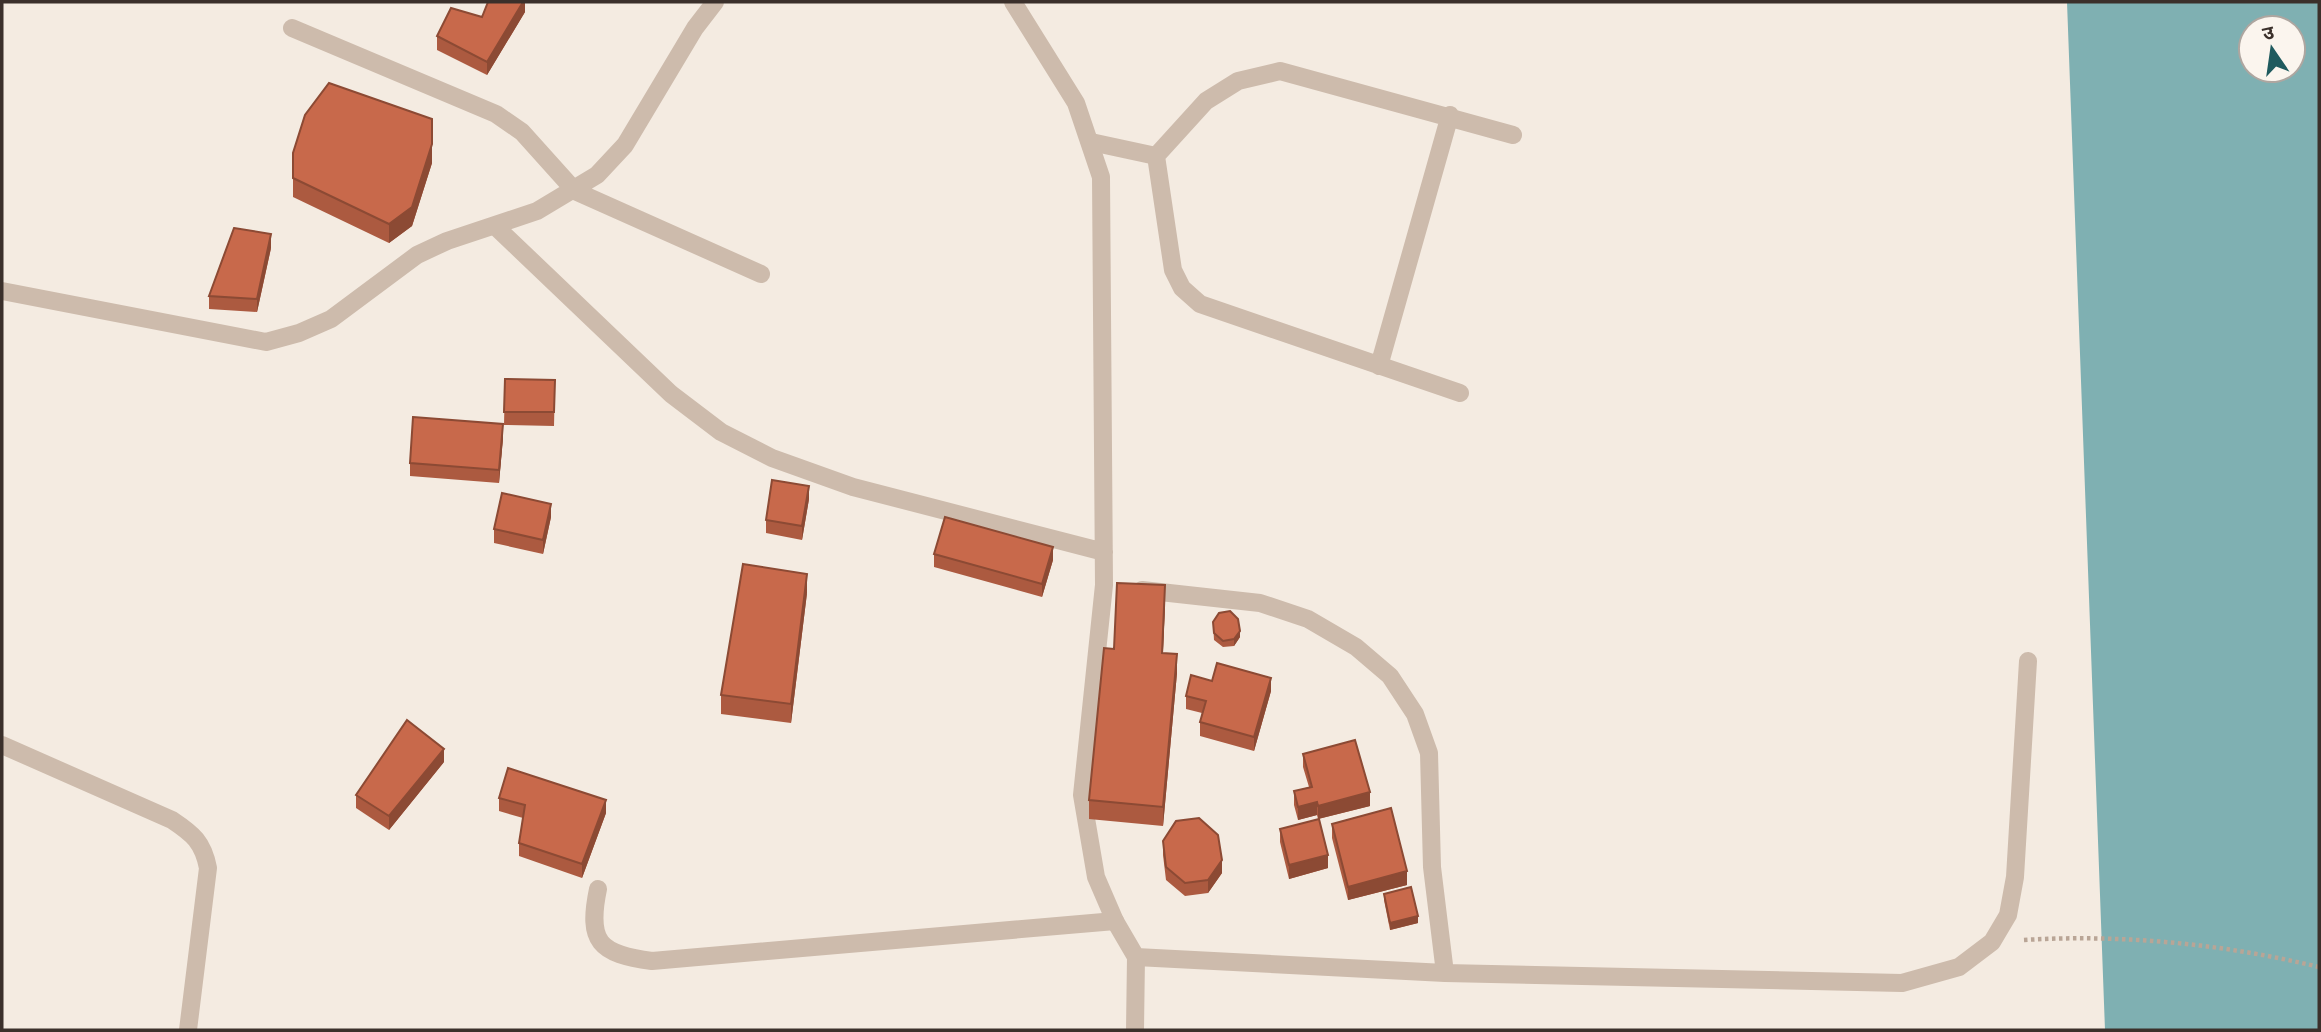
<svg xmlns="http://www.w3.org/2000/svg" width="2321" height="1032" font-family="'Work Sans','Noto Sans Devanagari',sans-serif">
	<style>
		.water { fill: #7fb0b2; fill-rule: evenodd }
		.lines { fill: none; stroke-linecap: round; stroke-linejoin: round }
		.path { stroke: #b9a596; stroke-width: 4.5; stroke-dasharray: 3.5 3.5; stroke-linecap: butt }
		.service { stroke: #cdbbac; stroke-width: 18 }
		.minor { stroke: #cdbbac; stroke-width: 18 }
		.wall { fill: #ac5a40 }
		.shaded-wall { fill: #8c4a34 }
		.building { fill: #c8694b; stroke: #8c4a34; stroke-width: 2 }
	</style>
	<rect width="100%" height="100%" fill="#f4ebe1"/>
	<path class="water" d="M2067,2H2319V1030H2105ZM2251,28H2293V70H2251Z"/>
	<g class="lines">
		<path class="path" d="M2024,940C2122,934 2224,944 2319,967"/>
		<path class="service" d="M1091,142L1156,156L1173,270L1182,288L1200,304L1460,393
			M1156,156L1206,101L1238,81L1280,71L1513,135
			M1379,366L1450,115
			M2,745L172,820C193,834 203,842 208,868L188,1030
			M598,889C587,942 599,954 652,961L1115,921"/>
		<path class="minor" d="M1013,2L1076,103L1101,177L1104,585L1082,795L1096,877L1115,921L1136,957L1445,973L1902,983L1959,967L1992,942L2008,915L2015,877L2028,661
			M292,28L496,114L522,132L575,191L761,274
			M495,226L671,394L721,432L772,458L853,487L1104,552
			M2,291L266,342L299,333L331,319L417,255L447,241L537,211L597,175L625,145L695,28L715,2
			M1142,590L1260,603L1308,619L1356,647L1390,676L1415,714L1429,753L1432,867L1445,973
			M1135,1030L1136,957"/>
	</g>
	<path class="wall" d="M525,2V12L487,75L437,50V36L482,17Z
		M293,153L432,163L412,226L389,243L293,197Z
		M271,248L257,312L209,309V296Z
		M505,379L555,380L554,426L504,425Z
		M503,438L499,483L410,476V463Z
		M809,499L802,540L766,533V520Z
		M551,517L543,554L494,543V529Z
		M934,554L1053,560L1042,597L934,567Z
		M807,593L791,723L721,714V695Z
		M1165,604L1163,653L1177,673L1163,826L1089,819V800Z
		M1213,622L1240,637L1234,646L1223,647L1214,640Z
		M1212,681L1271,691L1254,751L1200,736V722L1202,713L1186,709V696Z
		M1303,754L1370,806L1318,819L1317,815L1298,820L1294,805V791L1309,787L1303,767Z
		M444,762L389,830L356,808V795Z
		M499,798L606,813L582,878L519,856V843L523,818L499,811Z
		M1332,824L1407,885L1348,900L1332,838Z
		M1280,829L1328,868L1289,879L1280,842Z
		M1163,841L1222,873L1208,893L1185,896L1166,880L1163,855Z
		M1384,894L1418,923L1390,930L1384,900Z"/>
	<path class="shaded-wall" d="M523,2H525V12L487,75V62Z
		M432,144V163L412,226L389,243V224Z
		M271,234V248L257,312V299Z
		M503,424V438L499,483V470Z
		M809,486V499L802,540V526Z
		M551,504V517L543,554V540Z
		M1053,547V560L1042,597V584Z
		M807,574V593L791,723V704Z
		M1165,585V604L1162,672V653Z
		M1240,631V637L1234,646V639Z
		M1177,654V673L1163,826V807Z
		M1271,678V691L1254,751V737Z
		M444,749V762L389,830V816Z
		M1370,792V806L1318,819V806Z
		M606,800V813L582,878V864Z
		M1317,802V815L1298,820V807Z
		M1328,855V868L1289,879V865Z
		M1222,860V873L1208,893V880Z
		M1407,871V885L1348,900V887Z
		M1418,916V923L1390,930V923Z"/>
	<path class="building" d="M488,2H523L487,62L437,36L451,8L482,17Z
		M329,83L432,119V144L412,207L389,224L293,178V153L305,115Z
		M234,228L271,234L257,299L209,296Z
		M505,379L555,380L554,412H504Z
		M413,417L503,424L499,470L410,463Z
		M772,480L809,486L802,526L766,520Z
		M502,493L551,504L543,540L494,529Z
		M945,517L1053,547L1042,584L934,554Z
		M743,564L807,574L791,704L721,695Z
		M1117,583L1165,585L1162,653L1177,654L1163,807L1089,800L1104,648L1114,649Z
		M1230,611L1238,619L1240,631L1234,639L1223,641L1214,633L1213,622L1219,613Z
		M1217,663L1271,678L1254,737L1200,722L1206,701L1186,696L1191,675L1212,681Z
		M407,720L444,749L389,816L356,795Z
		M1355,740L1370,792L1318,806L1317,802L1298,807L1294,791L1312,787L1303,754Z
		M508,768L606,800L582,864L519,843L525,805L499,798Z
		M1391,808L1407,871L1348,887L1332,824Z
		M1199,818L1218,835L1222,860L1208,880L1185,883L1166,867L1163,841L1176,821Z
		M1319,819L1328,855L1289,865L1280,829Z
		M1411,887L1418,916L1390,923L1384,894Z"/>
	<rect width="2321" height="1032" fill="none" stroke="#3b302b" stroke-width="7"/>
	<g transform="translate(2272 49) rotate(347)"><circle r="33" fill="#fbf5ee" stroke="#aea6a0" stroke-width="2"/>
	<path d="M0-5L12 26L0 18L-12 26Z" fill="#1f5a5e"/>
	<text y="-10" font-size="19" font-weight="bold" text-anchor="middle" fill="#3b302b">उ</text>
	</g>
</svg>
